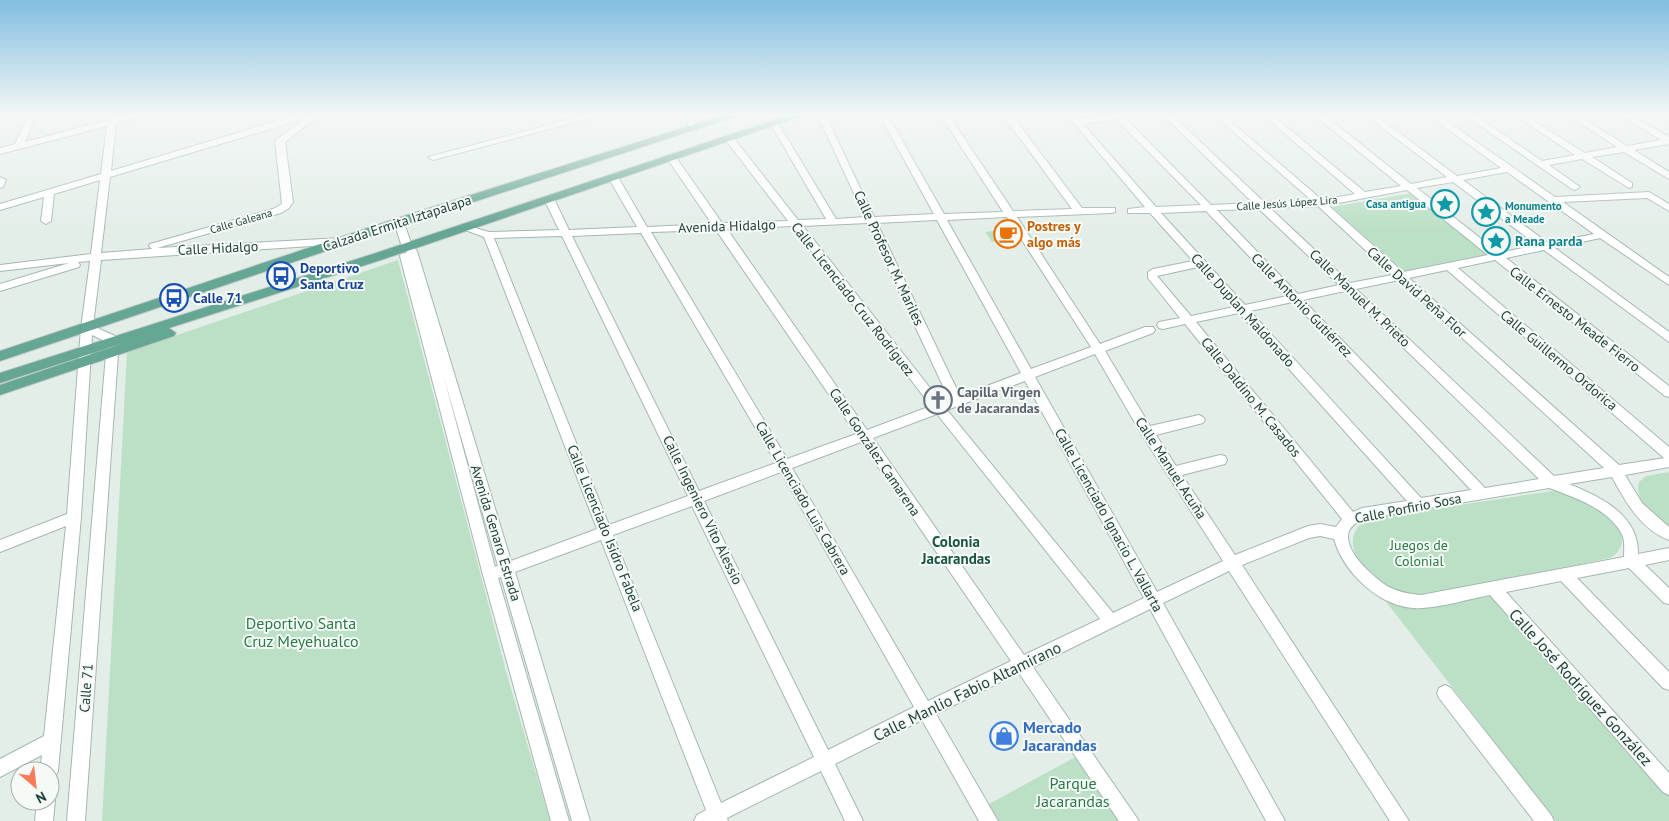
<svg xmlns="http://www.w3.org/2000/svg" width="1669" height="821" font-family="'PT Sans',sans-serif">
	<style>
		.green { fill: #bce0c5 }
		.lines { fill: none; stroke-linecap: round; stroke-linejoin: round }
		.minor-casing { stroke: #a6b7b0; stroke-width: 2 }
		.major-casing { stroke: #c1cac7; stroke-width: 2 }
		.minor { fill: #fff; fill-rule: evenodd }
		.major { fill: #66a694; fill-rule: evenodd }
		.labels { text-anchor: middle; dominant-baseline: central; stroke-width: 4; stroke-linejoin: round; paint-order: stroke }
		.far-street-label { font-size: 11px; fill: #224138; stroke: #f5faf7 }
		.far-culture-label { font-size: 11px; font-weight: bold; fill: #0d838f; stroke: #f5faf7; text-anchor: end }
		.street-label { font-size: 14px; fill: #224138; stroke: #f5faf7 }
		.food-label { font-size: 14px; font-weight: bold; fill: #c56008; stroke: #f5faf7; text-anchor: start }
		.culture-label { font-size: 14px; font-weight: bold; fill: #0d838f; stroke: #f5faf7; text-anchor: start }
		.transit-label { font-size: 14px; font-weight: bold; fill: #164399; stroke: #f5faf7; text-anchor: start }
		.worship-label { font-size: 14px; font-weight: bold; fill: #5b616d; stroke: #f5faf7; text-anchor: start }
		.park-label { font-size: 14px; fill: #2a7a47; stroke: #f5faf7 }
		.neighbourhood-label { font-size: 15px; font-weight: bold; fill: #1c5545; stroke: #f5faf7 }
		.near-park-label { font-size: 16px; fill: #2a7a47; stroke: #f5faf7 }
		.near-street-label { font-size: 16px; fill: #224138; stroke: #f5faf7 }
		.near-shop-label { font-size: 16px; font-weight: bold; fill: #366cbe; stroke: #f5faf7; text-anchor: start }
	</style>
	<rect width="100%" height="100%" fill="#e4eee9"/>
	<path class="green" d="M1412,193L1489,254L1404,271L1332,207Z
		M1015,228L1020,238L992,242L985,232Z
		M398,260L507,675L550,821H102L127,352Z
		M1669,472V527C1653,518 1634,501 1639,482L1646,476Z
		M1552,491C1566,493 1581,497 1594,504C1613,515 1637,542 1610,558L1417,597C1405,594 1394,591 1384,584C1360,570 1338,540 1366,519Z
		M1494,592L1669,789V821H1556L1387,603L1385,597L1403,605L1419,608Z
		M1081,754L1128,821H993L985,806Z"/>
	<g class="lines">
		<defs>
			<path id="minor" d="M29,114H37L25,142L108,120L109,114H117V118L131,114H146L116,123L111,171L300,114H314L313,120L285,142L293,202L289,208L281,213L157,248L342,238L347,241L342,244L101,260L93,326L117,337L119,340L85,821H67L107,342L92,335L81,517L58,771L55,777L50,779V771H40L42,755L0,777V759L44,736L66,526L0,552V540L67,514L81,328L90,261L78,262L80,265L79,267L0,291V284L69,263L0,271V265L91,254L100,180L54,194L51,221L46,224L41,221L44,197L0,210V204L101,174L107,126L0,154V148L15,144ZM304,119L275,141L282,204L273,209L150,244L149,246L152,249L101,253L110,177Z
				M590,114H605L433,160L428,157Z
				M686,114H694L696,131L689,129Z
				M817,114H825L874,217L934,214L879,114H887L944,214L1003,212L940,114H948L1013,211L1072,209L1002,114H1011L1082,208H1115V212L1111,213L1017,217L1100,344L1145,327H1153L1155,330L1153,333L1105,351L1150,426L1199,415L1203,417L1205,420L1203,423L1156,435L1176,466L1220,455L1225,456L1227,460L1225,464L1182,475L1235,555L1308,526L1320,524L1336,527L1342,519L1185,324L1163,329L1159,328L1157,325L1159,322L1180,318L1148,278V272L1153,269L1193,261L1150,213H1128V209L1145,207L1066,114H1075L1079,119L1117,114H1142L1125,118L1211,205L1253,203L1162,114H1171L1264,202L1311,200L1213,114H1222L1322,200L1355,194L1262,114H1271L1365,192L1401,186L1313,114H1323L1411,184L1447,177L1364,114H1374L1457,176L1501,168L1427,114H1437L1555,197L1649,192L1669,204V211L1647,198L1563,202L1669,277V285L1600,238L1555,248L1669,332V342L1544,250L1506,258L1669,386V397L1665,396L1495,260L1458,268L1669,447V467L1625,475L1642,503L1669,527V540C1641,530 1625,501 1612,477L1569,484C1601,497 1639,515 1638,554L1669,548V560L1645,565L1669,588V604L1664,603L1629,568L1577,578L1669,672V690L1663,688L1561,581L1506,592L1669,773V795L1663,792L1490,595C1468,599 1444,607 1422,608C1383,611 1344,574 1334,539L1320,536L1309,538L1242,565L1409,821H1390L1229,571L1163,603L1285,821H1266L1150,609L1033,667L1139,821H1119L1019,673L936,714L998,821H979L922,720L835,764L863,821H845L821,771L727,818L728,821H694L697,815L706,810L601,540L515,572L590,821H572L501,577L498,578L569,821H551L483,575L400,256L401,254L407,253L402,247L394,222L395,220H403L412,246L417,251L511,561L597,529L484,237L460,228L465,225L489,232L559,230L544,199L549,196L554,199L569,230L637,227L608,177L613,174L618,177L647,227L712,224L667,158L672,155L675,156L722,223L788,221L724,138L729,135L732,136L798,220L826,219L770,123L774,120L778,123L836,219L865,217ZM1116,119L1201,205L1156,207L1083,124ZM1507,172L1594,234L1548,243L1463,180ZM1453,182L1537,245L1499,253L1417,188ZM1407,190L1488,255L1403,272L1328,205ZM1318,206L1392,275L1350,283L1270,208ZM1259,209L1339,285L1298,294L1217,210ZM1206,211L1287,296L1245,305L1161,213ZM1007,217L1091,347L1031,369L947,220ZM937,220L1021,373L960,396L877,223ZM867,223L949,399L941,402L803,226ZM792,226L931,406L867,430L727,229ZM716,230L856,434L787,459L651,232ZM641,233L776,463L699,491L572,236ZM562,236L688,496L609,525L494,238ZM1198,267L1234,307L1191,316L1157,276ZM1447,270L1664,458H1665L1619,465L1409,278ZM1399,280L1604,468L1554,476L1356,289ZM1345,291L1539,479L1485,488L1303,300ZM1293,302L1471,490L1421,498L1250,311ZM1239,313L1407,501L1362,508L1353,512L1196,322ZM1095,354L1142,435L1223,561L1157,592L1035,377ZM443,374L498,566L495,567ZM1025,381L1144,598L1113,613L947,410ZM937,414L1100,619L1024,655L873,438ZM861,442L1011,661L928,701L792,468ZM781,472L914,707L828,750L704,501ZM1549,488C1574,497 1612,510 1623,537C1625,543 1624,550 1624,557L1421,595C1409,594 1398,592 1387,586C1373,577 1342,550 1349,531C1352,524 1359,522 1364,519ZM692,506L814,757L721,803L613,535Z
				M1463,114H1473L1542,161L1575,155L1513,114H1523L1585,153L1617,147L1566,114H1576L1627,146L1661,140L1619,114H1629L1669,137V144L1634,150L1669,172V179L1624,152L1592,157L1632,183V187L1629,188L1582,159L1549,165L1580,187L1575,190L1572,189Z
				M0,177L6,180L3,187L0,188Z
				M1445,685L1451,688L1551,815L1554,821H1534L1439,698L1437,693L1439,688Z
				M50,794L55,801L53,821H35L37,801H50Z"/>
			<path id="major" d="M727,114H743L403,225L0,361V351L395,219Z
				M792,114H808L384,259L169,328L176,333L174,336L0,395V385L124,343L0,383V373L376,253Z"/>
		</defs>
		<use href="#minor" class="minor-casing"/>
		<use href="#major" class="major-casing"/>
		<use href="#minor" class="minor"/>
		<use href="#major" class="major"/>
	</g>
	<linearGradient id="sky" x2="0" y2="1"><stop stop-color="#82bee1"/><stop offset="0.5" stop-color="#f3f7f5"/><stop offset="1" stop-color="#f3f7f5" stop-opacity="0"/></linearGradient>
	<rect width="1669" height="229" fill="url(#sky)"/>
	<defs>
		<symbol id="sight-ring" viewBox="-11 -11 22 22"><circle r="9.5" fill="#f5faf7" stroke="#0f9aa8" stroke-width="1.5"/><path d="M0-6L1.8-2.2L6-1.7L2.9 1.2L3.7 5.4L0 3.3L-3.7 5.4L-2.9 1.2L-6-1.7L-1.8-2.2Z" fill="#0f9aa8"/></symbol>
		<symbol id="cafe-ring" viewBox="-11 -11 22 22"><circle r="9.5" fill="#f5faf7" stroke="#e8710a" stroke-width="1.5"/><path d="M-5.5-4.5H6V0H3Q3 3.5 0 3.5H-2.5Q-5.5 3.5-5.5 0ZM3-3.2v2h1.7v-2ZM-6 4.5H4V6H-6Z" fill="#e8710a"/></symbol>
		<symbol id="bus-ring" viewBox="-11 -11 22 22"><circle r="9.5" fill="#f5faf7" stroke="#1a4fb4" stroke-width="1.5"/><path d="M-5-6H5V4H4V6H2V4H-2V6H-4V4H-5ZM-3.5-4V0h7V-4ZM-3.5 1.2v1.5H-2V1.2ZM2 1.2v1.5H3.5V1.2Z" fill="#1a4fb4"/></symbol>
		<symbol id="church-ring" viewBox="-11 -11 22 22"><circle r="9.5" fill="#f5faf7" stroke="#6b7280" stroke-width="1.5"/><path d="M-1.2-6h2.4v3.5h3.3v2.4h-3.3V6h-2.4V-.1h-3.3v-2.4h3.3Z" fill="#6b7280"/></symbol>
		<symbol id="shop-ring" viewBox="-11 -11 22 22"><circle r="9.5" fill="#f5faf7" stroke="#3f7fe0" stroke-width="1.5"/><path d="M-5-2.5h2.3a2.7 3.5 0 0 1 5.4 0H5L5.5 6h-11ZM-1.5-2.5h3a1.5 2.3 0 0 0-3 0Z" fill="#3f7fe0"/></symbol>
	</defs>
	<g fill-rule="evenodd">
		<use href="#sight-ring" x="1429" y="188" width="32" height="32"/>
		<use href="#sight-ring" x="1470" y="196" width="32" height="32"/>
		<use href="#cafe-ring" x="992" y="218" width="32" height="32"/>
		<use href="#sight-ring" x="1480" y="225" width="32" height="32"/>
		<use href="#bus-ring" x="265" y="260" width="32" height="32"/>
		<use href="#bus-ring" x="158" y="282" width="32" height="32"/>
		<use href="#church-ring" x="922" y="384" width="32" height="32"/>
		<use href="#shop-ring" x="988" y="720" width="32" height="32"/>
	</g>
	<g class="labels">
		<g class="far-street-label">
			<text transform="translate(1287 203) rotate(-4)">Calle Jesús López Lira</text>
			<text transform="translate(241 221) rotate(-16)">Calle Galeana</text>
		</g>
		<g class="far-culture-label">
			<text x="1426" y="204">Casa antigua</text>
			<text x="1505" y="206" text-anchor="start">Monumento<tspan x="1505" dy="13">a Meade</tspan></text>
		</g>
		<g class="street-label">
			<text transform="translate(397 223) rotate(-18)">Calzada Ermita Iztapalapa</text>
			<text transform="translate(727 226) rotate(-2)">Avenida Hidalgo</text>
			<text transform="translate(218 248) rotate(-3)">Calle Hidalgo</text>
			<text transform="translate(889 258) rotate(65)">Calle Profesor M. Mariles</text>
			<text transform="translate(1417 292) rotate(42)">Calle David Peña Flor</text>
			<text transform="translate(1360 298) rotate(44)">Calle Manuel M. Prieto</text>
			<text transform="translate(853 299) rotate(52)">Calle Licenciado Cruz Rodríguez</text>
			<text transform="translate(1302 305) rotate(46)">Calle Antonio Gutiérrez</text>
			<text transform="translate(1243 310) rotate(48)">Calle Duplan Maldonado</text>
			<text transform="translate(1575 319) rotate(38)">Calle Ernesto Meade Fierro</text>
			<text transform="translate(1559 360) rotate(40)">Calle Guillermo Ordorica</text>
			<text transform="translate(1251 397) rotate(51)">Calle Daldino M. Casados</text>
			<text transform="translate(875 452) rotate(56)">Calle González Camarena</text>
			<text transform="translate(1171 468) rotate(57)">Calle Manuel Acuña</text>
			<text transform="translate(803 498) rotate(60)">Calle Licenciado Luis Cabrera</text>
			<text transform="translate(1408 508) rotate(-11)">Calle Porfirio Sosa</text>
			<text transform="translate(703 510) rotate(64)">Calle Ingeniero Vito Alessio</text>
			<text transform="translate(1109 520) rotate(61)">Calle Licenciado Ignacio L. Vallarta</text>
			<text transform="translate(605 528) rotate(68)">Calle Licenciado Isidro Fabela</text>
			<text transform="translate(496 533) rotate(73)">Avenida Genaro Estrada</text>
			<text transform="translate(86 688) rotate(-86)">Calle 71</text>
		</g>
		<g class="food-label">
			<text x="1027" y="226">Postres y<tspan x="1027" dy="16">algo más</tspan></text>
		</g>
		<g class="culture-label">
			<text x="1515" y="241">Rana parda</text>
		</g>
		<g class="transit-label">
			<text x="300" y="268">Deportivo<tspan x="300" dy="16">Santa Cruz</tspan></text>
			<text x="193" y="298">Calle 71</text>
		</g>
		<g class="worship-label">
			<text x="957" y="392">Capilla Virgen<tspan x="957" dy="16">de Jacarandas</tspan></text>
		</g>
		<g class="park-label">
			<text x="1419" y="545">Juegos de<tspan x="1419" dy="16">Colonial</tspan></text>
		</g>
		<g class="neighbourhood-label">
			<text x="956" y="541">Colonia<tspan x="956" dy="17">Jacarandas</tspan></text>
		</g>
		<g class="near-park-label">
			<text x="301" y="623">Deportivo Santa<tspan x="301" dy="18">Cruz Meyehualco</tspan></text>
			<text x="1073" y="783">Parque<tspan x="1073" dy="18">Jacarandas</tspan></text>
		</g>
		<g class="near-street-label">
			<text transform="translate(1581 687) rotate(48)">Calle José Rodríguez González</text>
			<text transform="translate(967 691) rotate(-26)">Calle Manlio Fabio Altamirano</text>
		</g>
		<g class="near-shop-label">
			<text x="1023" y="727">Mercado<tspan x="1023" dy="18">Jacarandas</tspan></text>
		</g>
	</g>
	<g transform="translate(35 786) rotate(152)"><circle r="24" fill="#f5faf7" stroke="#a1b0ab"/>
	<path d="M0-4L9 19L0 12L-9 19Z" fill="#f97a57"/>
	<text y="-8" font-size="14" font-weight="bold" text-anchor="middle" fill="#224138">N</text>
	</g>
</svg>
